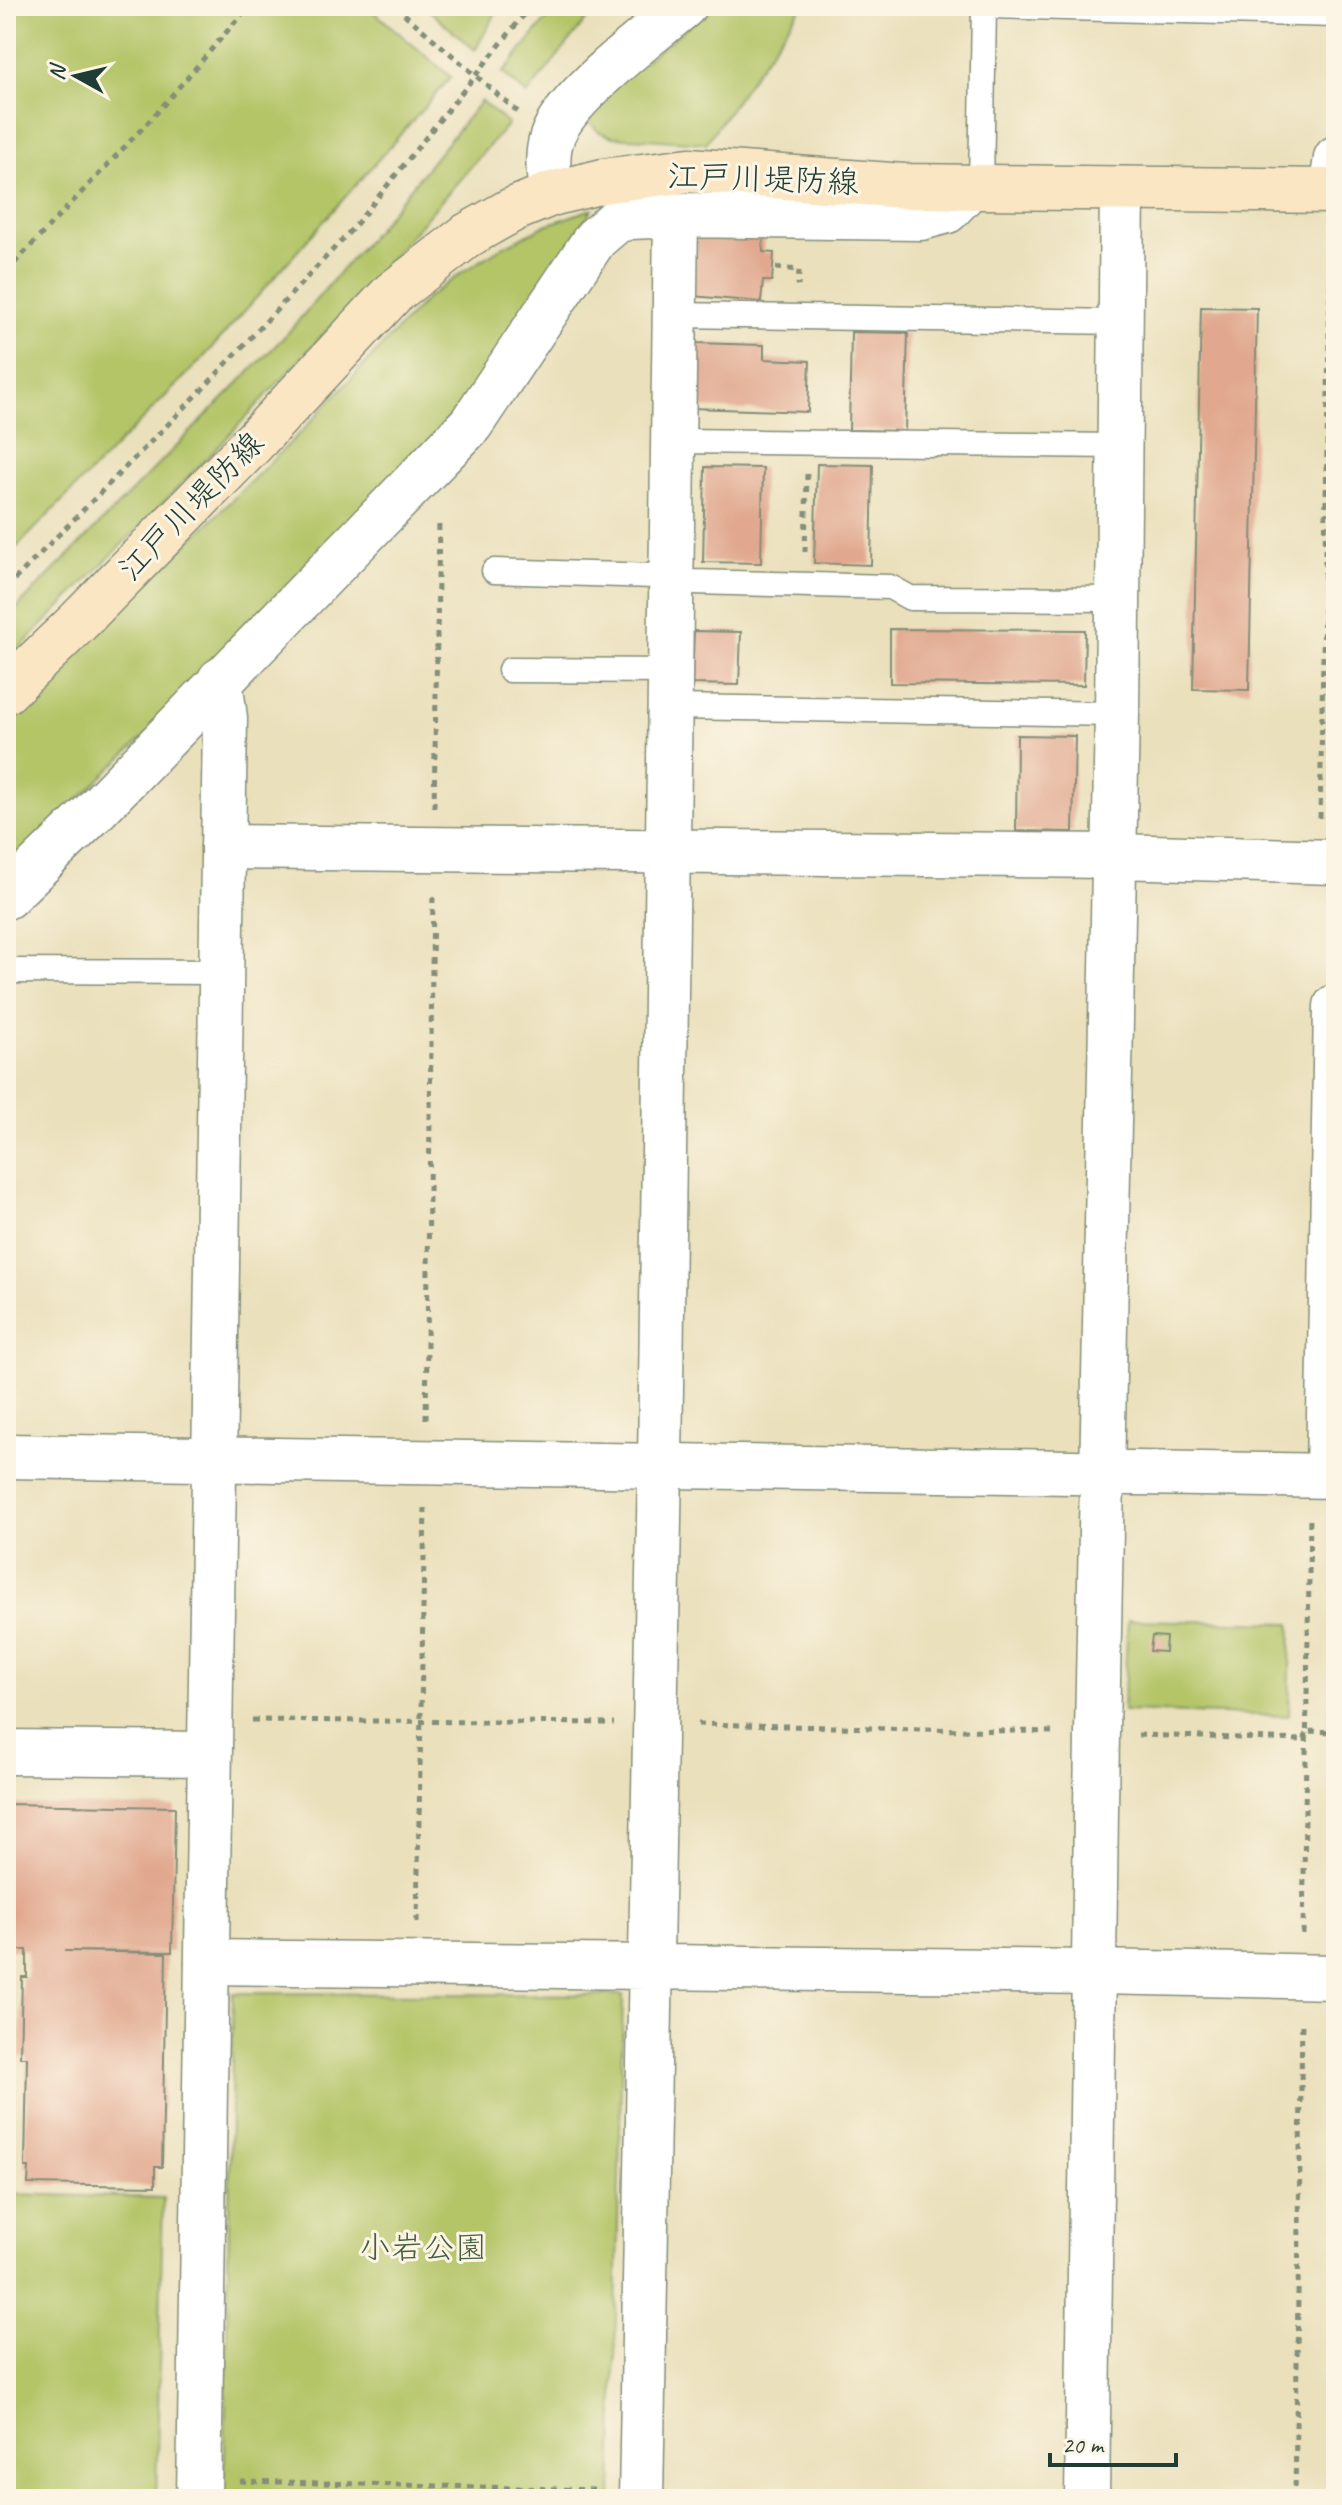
<svg xmlns="http://www.w3.org/2000/svg" width="1342" height="2505" font-family="Caveat,'Klee One',sans-serif">
	<style>
		.green { fill: #b4c568; stroke: #6a814e; stroke-width: 2 }
		.building { fill: #e1a88f }
		.lines { fill: none; stroke-linecap: round; stroke-linejoin: round }
		.service-casing { stroke: #848e78; stroke-width: 27 }
		.minor-casing { stroke: #848e78; stroke-width: 47 }
		.tertiary-casing { stroke: #848e78; stroke-width: 47 }
		.secondary-casing { stroke: #848e78; stroke-width: 47 }
		.path { stroke: #848e78; stroke-width: 5; stroke-dasharray: 6 6; stroke-linecap: butt }
		.service { stroke: #fff; stroke-width: 24 }
		.minor { stroke: #fff; stroke-width: 44 }
		.tertiary { stroke: #fff; stroke-width: 44 }
		.secondary { stroke: #fbe6c4; stroke-width: 44 }
		.labels { text-anchor: middle; dominant-baseline: central; stroke-width: 6; stroke-linejoin: round; paint-order: stroke }
		.street-label { font-size: 32px; fill: #1f3d34; stroke: #fcf5e5 }
		.park-label { font-size: 32px; fill: #445f41; stroke: #fcf5e5 }
	</style>
	<rect width="100%" height="100%" fill="#fcf5e5"/>
	<filter id="ink" filterUnits="userSpaceOnUse"><feTurbulence type="fractalNoise" baseFrequency=".0125" numOctaves="2"/><feDisplacementMap in="SourceGraphic" scale="16" xChannelSelector="R" yChannelSelector="G"/><feConvolveMatrix kernelMatrix="1 2 1 2 8 2 1 2 1" color-interpolation-filters="sRGB"/></filter>
	<filter id="wash" filterUnits="userSpaceOnUse"><feTurbulence type="fractalNoise" baseFrequency=".006" numOctaves="4" result="noise"/><feDisplacementMap in="SourceGraphic" scale="32" xChannelSelector="R" yChannelSelector="G"/><feGaussianBlur stdDeviation="1.8" result="paint"/><feColorMatrix in="noise" values="0 0 0 0 0 0 0 0 0 0 0 0 0 0 0 0 0 1.4 0 .05"/><feComposite in="paint" operator="in"/></filter>
	<g filter="url(#wash)">
		<rect width="100%" height="100%" fill="#eae0bc"/>
		<path class="green" d="M6,6H367L451,77L204,357L6,558Z
			M424,6H500L475,50Z
			M557,6H597L527,95L503,73Z
			M713,6H802L706,143L613,137L599,132L590,123L593,111L619,82Z
			M481,101L508,124L345,311L220,445L6,662V619L286,335L382,223Z
			M592,209L465,411L223,662L6,868V723L302,431L427,298L464,271L504,246L546,225Z
			M1128,1620L1291,1623L1289,1716L1123,1711Z
			M233,1993L623,1995L612,2499H224Z
			M6,2194L163,2198L156,2499H6Z"/>
		<g id="blocks">
			<path class="building" d="M697,228L764,233L763,252L774,253L772,281H763L761,302L692,296Z
				M1201,307L1257,308L1249,690L1193,689Z
				M851,332L908,333L905,431L849,430Z
				M693,343L764,345V359L810,361L808,412L691,408Z
				M817,464L873,465L871,565L814,563Z
				M705,467L763,468L761,563L703,562Z
				M890,629L1085,630L1084,685L890,683Z
				M694,631L741,632L739,685L692,684Z
				M1017,735L1075,736L1073,832L1016,831Z
				M1152,1636L1166,1637L1165,1652L1150,1651Z
				M6,1804L175,1807L172,1952L65,1951L166,1953L162,2167H155V2186L28,2184L29,2167H25L27,2057H20L22,1977H27V1950H6Z"/>
		</g>
	</g>
	<g filter="url(#ink)">
		<use href="#blocks" fill-opacity="0" stroke="#848e78" stroke-width="2"/>
		<g class="lines">
			<defs>
				<path id="service" d="M992,6L1336,15
					M981,188L984,6
					M676,315L1120,322
					M674,441L1119,446
					M494,571L655,576L692,582L890,587L910,598L1117,599
					M510,670L671,671
					M671,707L1117,714
					M6,971L221,972"/>
				<path id="minor" d="M1331,191L1336,158
					M551,194C549,173 545,152 554,132C571,94 650,34 684,6
					M223,847L1114,856L1336,862
					M6,897L93,813L471,424L595,239L616,221L630,217L676,215L921,218L947,211L970,187
					M1328,1475L1336,1006
					M6,1752L208,1754
					M207,1962L1095,1972L1336,1977
					M641,2499L660,1465L676,215"/>
				<path id="tertiary" d="M6,1456L1336,1476
					M199,2499L225,718L220,680
					M1087,2499L1097,1733L1117,714L1122,189"/>
				<path id="secondary" d="M6,691L77,623L254,442L393,293L468,235L512,210L551,194L603,181L689,170L904,186L1336,191"/>
			</defs>
			<use href="#service" class="service-casing"/>
			<use href="#minor" class="minor-casing"/>
			<use href="#tertiary" class="tertiary-casing"/>
			<use href="#secondary" class="secondary-casing"/>
			<path class="path" d="M395,6L518,112
				M776,268L799,270L798,286
				M6,272L153,117L249,6
				M805,552L807,474
				M6,588L199,393L354,227L531,6
				M434,807L439,521
				M1320,818L1331,233
				M426,1419L433,893
				M252,1720L614,1723
				M698,1724L1056,1732
				M1138,1735L1305,1740L1306,1731L1336,1732
				M417,1922L425,1505
				M1303,1934L1310,1516
				M240,2481L598,2490
				M1295,2499L1302,2020"/>
			<use href="#service" class="service"/>
			<use href="#minor" class="minor"/>
			<use href="#tertiary" class="tertiary"/>
			<use href="#secondary" class="secondary"/>
		</g>
	</g>
	<g class="labels">
		<g class="street-label">
			<text transform="translate(763 179) rotate(2)">江戸川堤防線</text>
			<text transform="translate(191 506) rotate(-46)">江戸川堤防線</text>
		</g>
		<g class="park-label">
			<text x="423" y="2247">小岩公園</text>
		</g>
	</g>
	<rect width="1342" height="2505" fill="none" stroke="#fcf5e5" stroke-width="32"/>
	<g transform="translate(76 76) rotate(278)" stroke="#fcf5e5" stroke-width="6" paint-order="stroke">
	<path d="M0-6L14 30L0 20L-14 30Z" fill="#1f3d34"/>
	<text y="-12" font-size="22" font-weight="bold" text-anchor="middle" fill="#1f3d34">N</text>
	</g>
	<path d="M1050 2453v12h126v-12" fill="none" stroke="#1f3d34" stroke-width="4"/>
	<text x="1062" y="2453" font-size="24" fill="#1f3d34" stroke="#fcf5e5" stroke-width="6" paint-order="stroke">20 m</text>
</svg>
